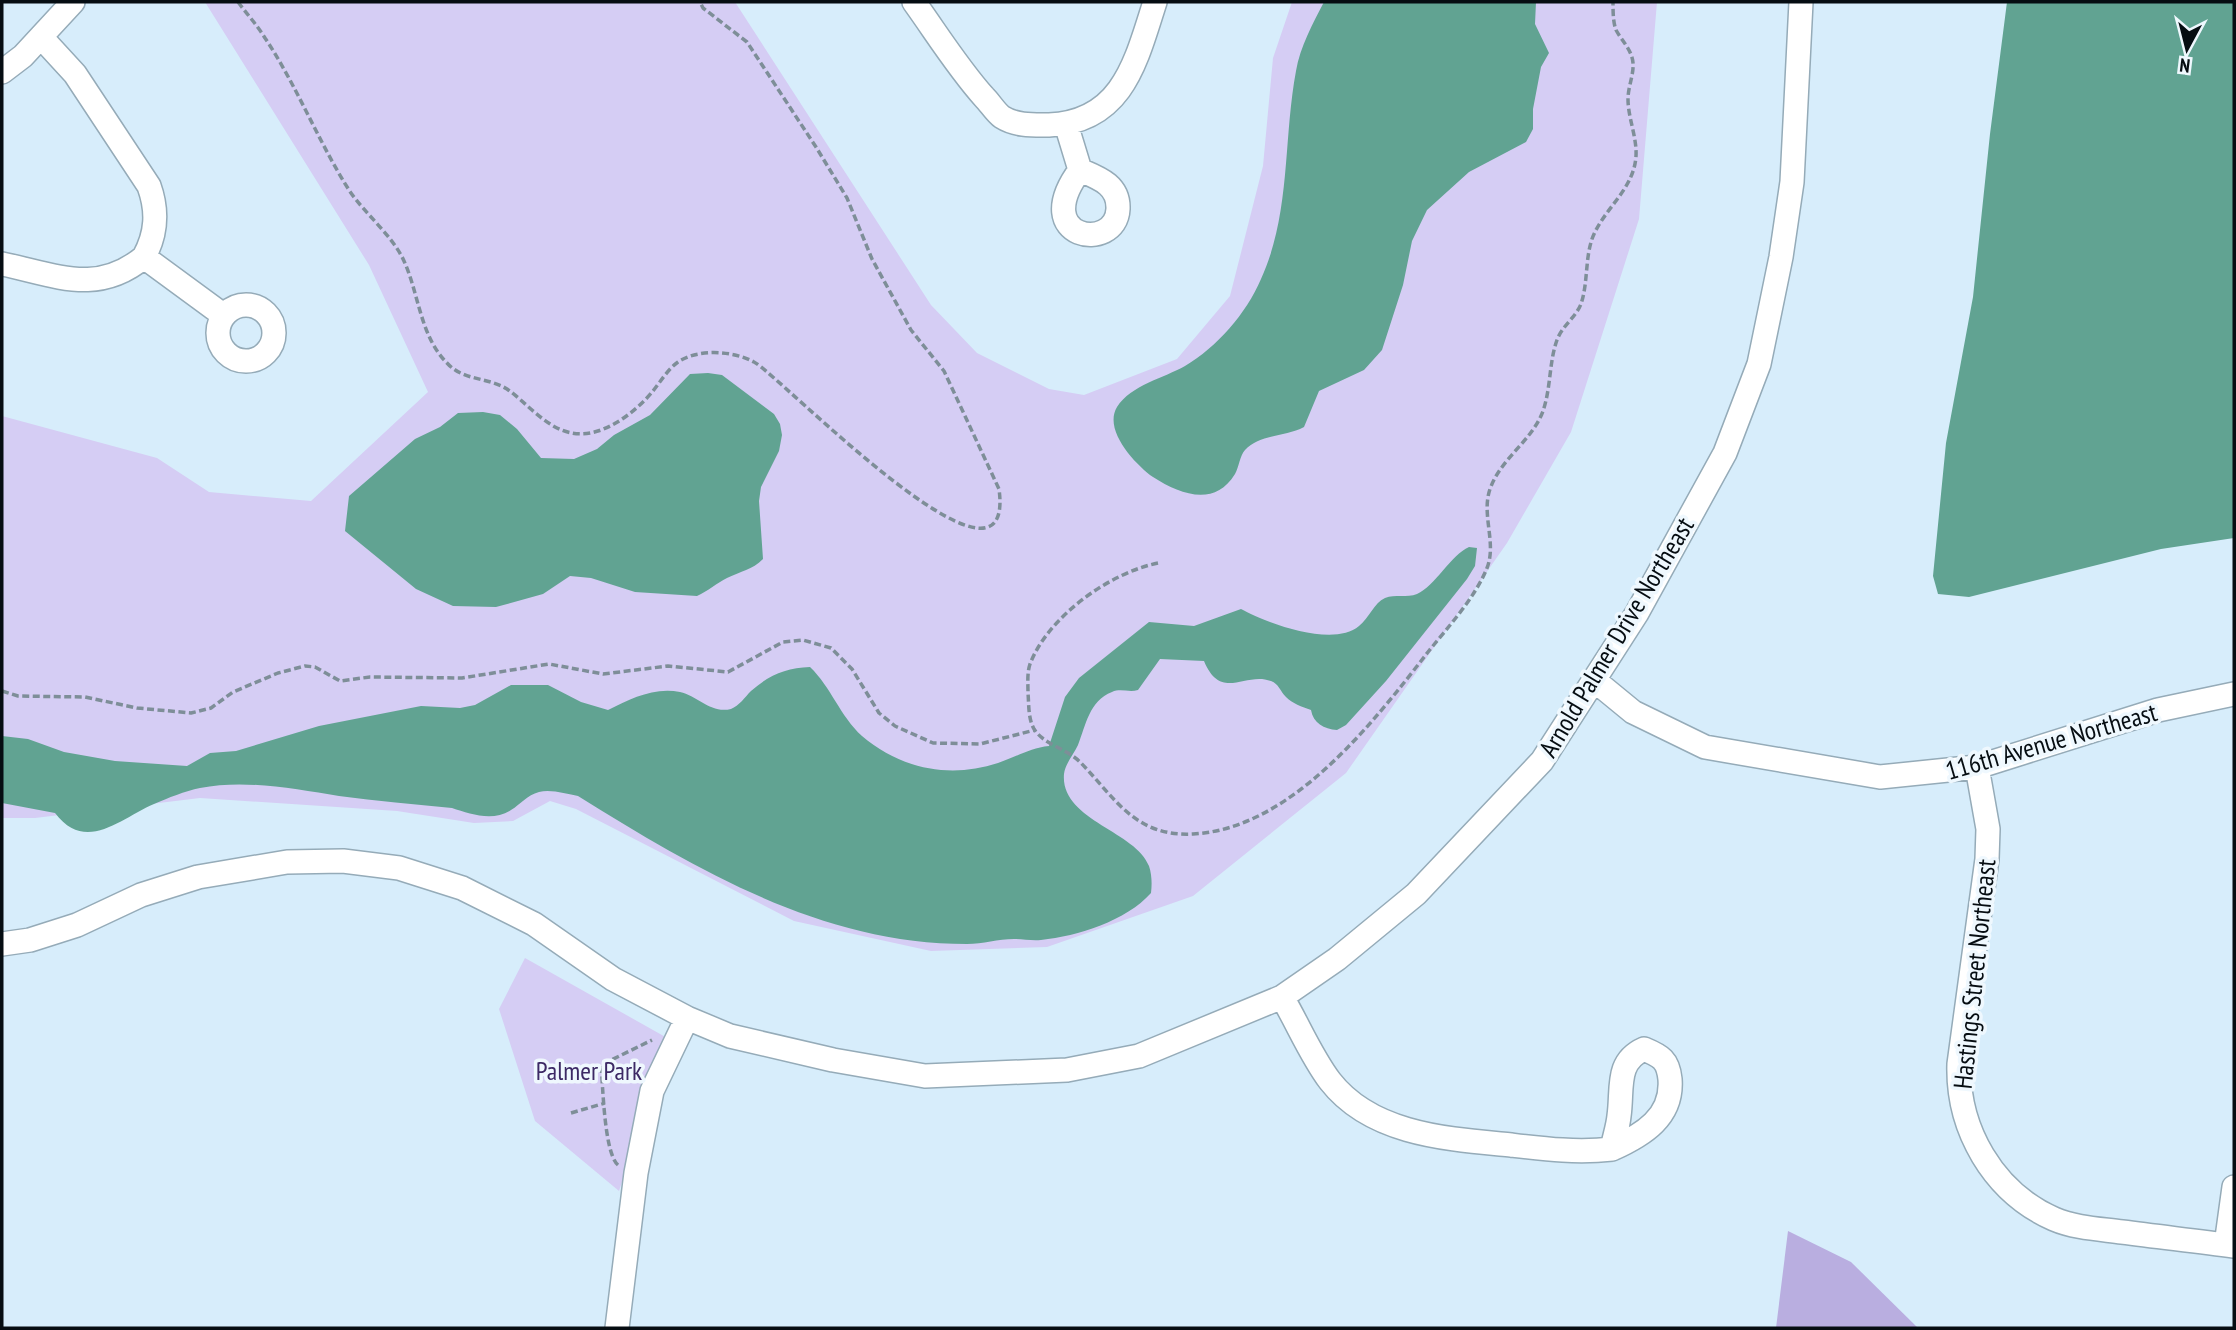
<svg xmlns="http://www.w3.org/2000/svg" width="2236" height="1330" font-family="'PT Sans Narrow',sans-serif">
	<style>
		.green { fill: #d5cdf4 }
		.forest { fill: #b9aee0 }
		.water { fill: #61a392 }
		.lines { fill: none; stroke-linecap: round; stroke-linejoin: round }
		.street-casing { stroke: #95abb8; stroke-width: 26 }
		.path { stroke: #7e8e98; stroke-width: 3.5; stroke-dasharray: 7 3.5; stroke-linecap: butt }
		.street { stroke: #fff; stroke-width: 23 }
		.labels { text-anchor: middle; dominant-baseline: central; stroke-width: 7; stroke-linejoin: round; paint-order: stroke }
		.street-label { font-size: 26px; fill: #060d12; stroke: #eff8fe }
		.park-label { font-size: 26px; fill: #3c2965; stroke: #eff8fe }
	</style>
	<rect width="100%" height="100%" fill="#d7edfb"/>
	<path class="green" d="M205,2H735L931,305L977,353L1049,389L1084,395L1177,359L1230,296L1263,166L1273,58L1292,2H1657L1639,219L1571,432L1507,543L1346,773L1193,896L1047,947L931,951L794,921L576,809L550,801L513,821L474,823L397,811L200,798L35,818H2V416L157,458L209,492L311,501L428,392L369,265Z
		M525,958L669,1039L619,1191L535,1121L499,1009Z"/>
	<path class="forest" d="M1788,1231L1851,1262L1918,1328H1776Z"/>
	<path class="water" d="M1324,2H1536L1535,24L1549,53L1541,67L1533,109V129L1526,142L1469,172L1427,210L1412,241L1403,285L1382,350L1364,370L1319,391L1304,427C1285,437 1260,434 1245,450C1240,455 1239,467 1235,474C1215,507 1181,495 1153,477C1135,464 1103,430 1117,407C1131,385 1164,378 1185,366C1217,347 1246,314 1261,279C1291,213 1283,141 1296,71C1300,47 1313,23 1324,2Z
		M2007,2H2234V538L2161,549L1969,597L1938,594L1933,576L1946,443L1973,297L1990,134Z
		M708,373L722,375L774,414L780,424L782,435L779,451L761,487L759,501L763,559C752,570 741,571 727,578C717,583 708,591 697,596L635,592L591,578L570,576L543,594L496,607L453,606L416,589L345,531L349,496L415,439L440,427L458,413L483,412L500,415L517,429L541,458L574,459L597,449L614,435L650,415L690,374Z
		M1469,547L1477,548L1475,566L1467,579L1386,681L1346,725L1337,730C1324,729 1313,723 1311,710C1302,707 1292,703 1286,697C1280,691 1279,684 1271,681C1245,671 1221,702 1204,661L1160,659L1138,690C1129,693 1121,688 1112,692C1089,701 1086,725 1078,745C1074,754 1065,764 1064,774C1060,820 1136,831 1149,866C1152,875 1152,885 1151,893C1126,921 1078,936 1041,940C1032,941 1023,939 1014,939C998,939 983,944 967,944C822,944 697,870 578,796C567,794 551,789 539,792C527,795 521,804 511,810C493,822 470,814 452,808C414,804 377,801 339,796C295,789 245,779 200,788C185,791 168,798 154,804C121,818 86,854 55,813L2,803V736L28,739L64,752L115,761L187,766L210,753L236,751L319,726L421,706L460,708L475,705L511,685H548L581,702L608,710C631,699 653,687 680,692C698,696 711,714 731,709C739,706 745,697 751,691C769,675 786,668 810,667C831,687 840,716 862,736C901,769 950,779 998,763C1016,757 1030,748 1049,746L1065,697L1079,678L1149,622L1194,626L1241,609C1267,623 1333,648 1359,626C1369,618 1374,603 1385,598C1395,594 1407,598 1417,594C1435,586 1451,555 1469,547Z"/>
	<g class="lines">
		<defs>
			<path id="street" d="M914,2C937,34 958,68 984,97C990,103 996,113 1002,117C1016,126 1034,125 1049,125C1123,122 1136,61 1155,2
				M2,72L23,56L73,2
				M1066,124L1080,170
				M1080,170C1099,178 1119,185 1118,209C1116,253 1028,240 1080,170Z
				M144,257L223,315
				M2,264C56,275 97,296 144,257C157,233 158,211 149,186L75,74L41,37
				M218 333a28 28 0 1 1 56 0a28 28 0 1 1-56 0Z
				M1594,680L1633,712L1705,747L1880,777L1977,767L2158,710L2234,694
				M1977,767L1988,829L1987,859L1959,1064C1957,1129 1993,1192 2054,1219C2075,1228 2100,1229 2122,1232C2160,1237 2197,1241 2234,1246
				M2,944L30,940L77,925L141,895L198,877L287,862L343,861L399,868L462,888L534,924L613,979L687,1018L730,1036L833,1060L925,1076L1067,1070L1139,1056L1282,997L1337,959L1416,894L1542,761L1637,613L1725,453L1759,364L1781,257L1792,182L1801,2
				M1282,997C1298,1024 1311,1056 1330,1081C1372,1135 1448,1139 1511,1145C1545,1149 1577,1153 1612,1149
				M1644,1049C1661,1056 1668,1060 1670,1079C1673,1117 1643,1135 1612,1149C1614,1138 1618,1127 1619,1116C1623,1089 1615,1062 1644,1049Z
				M2226,1245L2234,1187
				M617,1328L636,1173L652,1091L687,1018"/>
		</defs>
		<use href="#street" class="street-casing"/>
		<path class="path" d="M238,2C247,14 257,25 265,38C297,86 318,141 349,190C364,213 393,236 404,261C419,294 420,336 447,363C463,381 488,377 507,389C527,403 547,429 572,433C601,439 635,413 653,391C661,381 668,369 678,362C699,348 734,351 754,362C779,375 1017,622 999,489L944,371L911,330L872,259L847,198L816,147L747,42L703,8L700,2
			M1158,563C1109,573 1048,617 1030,664C1027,673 1028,683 1028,693C1029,705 1028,718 1034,729C1044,745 1068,749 1081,763C1115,798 1135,837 1193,834C1291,829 1373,723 1428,652C1448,627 1475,598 1487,568C1497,543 1481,515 1490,489C1501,458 1532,441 1543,411C1551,388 1549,362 1557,340C1562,326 1576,317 1581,304C1588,283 1585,260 1592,239C1603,209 1634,190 1636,156C1637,137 1628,118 1628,99C1628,87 1634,74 1633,63C1632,50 1622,41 1616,30C1613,22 1613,11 1613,2
			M2,691L18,696L85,697L137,708L191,713L211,708L233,692L278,673L305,666L315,667L340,681L370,677L462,678L549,664L603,674L668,666L728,672L783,642L803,640L831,648L852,669L879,713L895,726L933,743L980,744L1035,730
			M571,1113L605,1103
			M618,1165C604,1153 603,1085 601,1065L652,1040"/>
		<use href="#street" class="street"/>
	</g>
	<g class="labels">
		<g class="street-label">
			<text transform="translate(1616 637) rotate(-59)">Arnold Palmer Drive Northeast</text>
			<text transform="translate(2051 741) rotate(-16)">116th Avenue Northeast</text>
			<text transform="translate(1974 974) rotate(-84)">Hastings Street Northeast</text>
		</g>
		<g class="park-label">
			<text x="589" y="1070">Palmer Park</text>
		</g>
	</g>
	<rect width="2236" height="1330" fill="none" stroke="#060d12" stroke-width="7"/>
	<g transform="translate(2187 49) rotate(187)" stroke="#eff8fe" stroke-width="5" paint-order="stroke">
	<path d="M0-5L12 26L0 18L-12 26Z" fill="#060d12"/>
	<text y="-10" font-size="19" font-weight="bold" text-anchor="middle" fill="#060d12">N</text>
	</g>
</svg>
